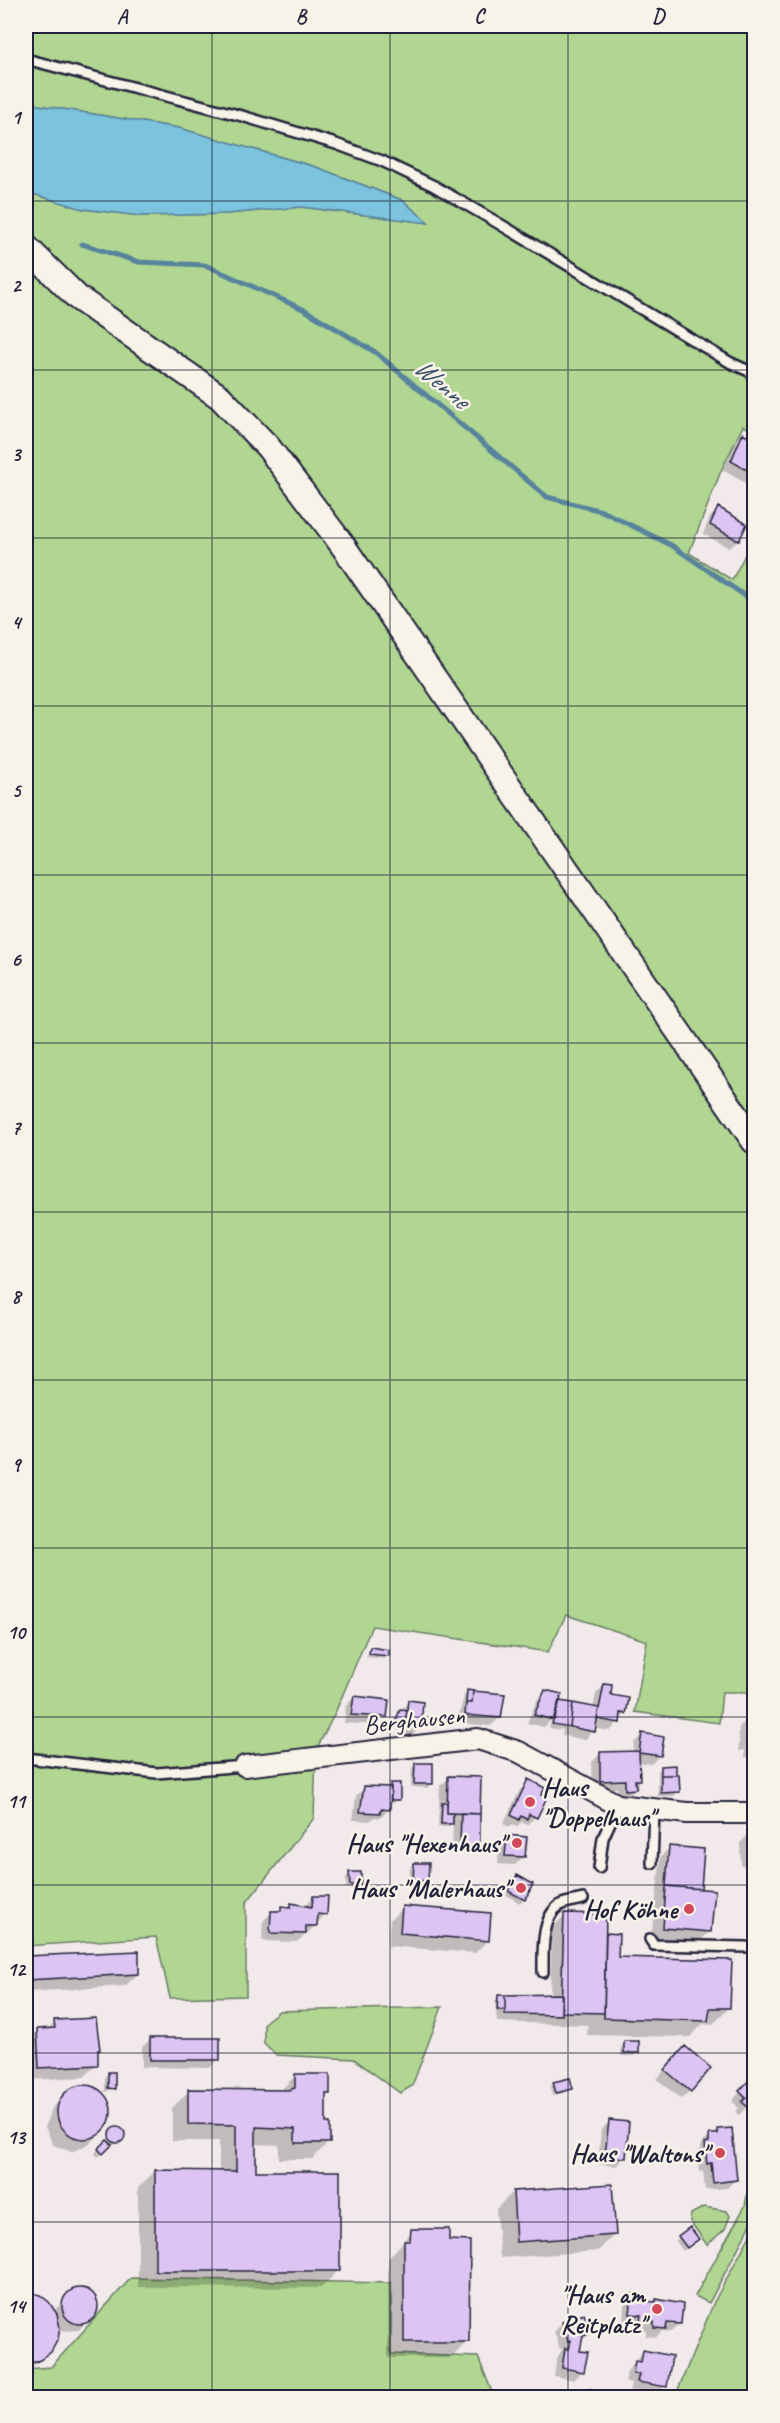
<svg xmlns="http://www.w3.org/2000/svg" width="780" height="2423" font-family="Caveat,sans-serif">
	<style>
		.green { fill: #b0d691; stroke: #697c66; stroke-width: 1.5 }
		.water { fill: #7cc3dd; stroke: #58839c; stroke-width: 1.5 }
		.shadow { fill: #0003 }
		.lines { fill: none; stroke-linecap: round; stroke-linejoin: round }
		.stream { stroke: #58839c; stroke-width: 5 }
		.building { fill: #dcc4f3; stroke: #22223b; stroke-width: 1.5 }
		.service-casing { stroke: #22223b; stroke-width: 14 }
		.minor-casing { stroke: #22223b; stroke-width: 24 }
		.tertiary-casing { stroke: #22223b; stroke-width: 28 }
		.service { stroke: #f7f3e8; stroke-width: 9 }
		.minor { stroke: #f7f3e8; stroke-width: 20 }
		.tertiary { stroke: #f7f3e8; stroke-width: 24 }
		.grid { fill: none; stroke: #22223b; stroke-width: 1.5; stroke-opacity: 0.55 }
		.poi-dot { fill: #d1495b; stroke: #f7f3e8; stroke-width: 2 }
		.labels { text-anchor: middle; dominant-baseline: central; stroke-width: 5; stroke-linejoin: round; paint-order: stroke }
		.street-label { font-size: 26px; fill: #22223b; stroke: #f7f3e8 }
		.poi-label { font-size: 26px; font-weight: bold; fill: #22223b; stroke: #f7f3e8; text-anchor: end }
		.water-label { font-size: 27px; font-style: italic; fill: #3d526c; stroke: #f7f3e8 }
		.neatline { fill: none; stroke: #22223b; stroke-width: 2 }
		.grid-label { font-size: 20px; text-anchor: middle; font-weight: bold; fill: #22223b }
	</style>
	<rect width="100%" height="100%" fill="#f2eaea"/>
	<filter id="ink" filterUnits="userSpaceOnUse"><feTurbulence type="fractalNoise" baseFrequency=".0167" numOctaves="2"/><feDisplacementMap in="SourceGraphic" scale="12" xChannelSelector="R" yChannelSelector="G"/><feConvolveMatrix kernelMatrix="1 2 1 2 8 2 1 2 1" color-interpolation-filters="sRGB"/></filter>
	<g filter="url(#ink)">
		<path class="green" d="M26,26H754V431L743,426L721,471L689,553L732,580L754,537V1692H722L719,1723L635,1712L647,1641L566,1615L548,1652L372,1626L335,1713L316,1750L314,1818L246,1903V1996L170,1998L156,1937L26,1946V192L83,209L141,216L227,214L301,207L429,223L402,200L316,167L179,128L26,103Z
			M442,2007L412,2086L400,2093L354,2059L276,2055L264,2043V2023L279,2011Z
			M754,2159V2218L709,2303L695,2296L745,2206Z
			M704,2207L727,2211L730,2216L725,2229L707,2245L690,2221L691,2214Z
			M754,2228V2397H675L714,2302Z
			M131,2278L391,2283V2354L478,2357L494,2397H26V2369L51,2367Z"/>
		<path class="water" d="M26,103L179,128L316,167L402,200L429,223L301,207L227,214L141,216L83,209L26,192Z"/>
		<path class="shadow" d="M743,435L754,441L751,459L754,460V488L723,470L735,444Z
			M719,509L738,540L729,548L703,534L710,517Z
			M371,1649L387,1655L384,1659L366,1657Z
			M604,1685L609,1696L625,1714L610,1731L594,1728L585,1740L562,1735L563,1730L549,1728L552,1719L544,1727L527,1723L537,1700L546,1691L558,1702L593,1709L596,1694Z
			M468,1692L499,1718L491,1726L457,1723L464,1696Z
			M354,1697L386,1717L377,1725L344,1723L346,1706Z
			M408,1702L420,1727L411,1736L398,1735V1728L393,1727L397,1714Z
			M748,1718H754V1757H745V1750L739,1751V1727Z
			M642,1735L660,1755L651,1764L638,1762V1788L626,1797H617V1788L593,1789L592,1762L600,1754H632L634,1743Z
			M416,1764L431,1784L427,1788L411,1787L412,1768Z
			M662,1767L678,1792L674,1796H658V1771Z
			M449,1778L478,1846L470,1854L452,1853L453,1822L448,1827H438L440,1786Z
			M529,1781L539,1795L535,1817L527,1825L521,1822L517,1827L513,1824L510,1827L503,1824L520,1790Z
			M391,1784L398,1799L394,1803H389V1809L380,1818L374,1817L370,1821L353,1820L356,1796L365,1788H387Z
			M749,1834H754V1864L741,1866L740,1843Z
			M508,1837L524,1856L515,1865L498,1864L499,1845Z
			M670,1848L699,1888L710,1931L697,1944L651,1940L661,1856Z
			M414,1864L427,1880L423,1884L409,1883L410,1868Z
			M350,1874L359,1884L356,1888H346V1877Z
			M517,1877L524,1899L520,1903L506,1895Z
			M313,1897L326,1914L307,1934L296,1942L262,1941L263,1921L272,1912L292,1905L305,1906Z
			M403,1907L488,1940L475,1953L388,1946L390,1920Z
			M565,1915L604,1938L607,1935L617,1958L729,2008L712,2025L703,2024L690,2037L587,2035L588,2025L497,2022L495,2001L498,1997L550,1996L552,1928Z
			M137,1952L138,1974L125,1986L26,1992V1958Z
			M55,2022L99,2050L96,2052L97,2064L84,2077L27,2080L26,2043L38,2030H47Z
			M151,2039L218,2059L210,2068L142,2067V2047Z
			M625,2043L638,2052L634,2056H621V2047Z
			M676,2056L690,2091L681,2099L657,2079Z
			M108,2073L113,2088L105,2092V2077Z
			M295,2076L329,2093L325,2097L324,2124L329,2142L312,2159H279V2145L255,2144V2172L338,2271L321,2288L138,2287V2188L155,2171L219,2172V2141H172V2108L189,2091H280Z
			M754,2076V2100L739,2115L735,2112L739,2108L732,2101Z
			M554,2084L571,2089L567,2092L552,2096L550,2087Z
			M83,2086L102,2093L110,2111L104,2130L90,2143L72,2152L53,2145L45,2127L52,2108L65,2095Z
			M610,2121L624,2157L616,2166L598,2164L601,2130Z
			M115,2130H120L122,2139L98,2157L95,2153Z
			M718,2131L735,2180L727,2188L705,2190L703,2171L699,2172L697,2153L701,2149V2144Z
			M513,2192L615,2234L598,2251L500,2258L496,2209Z
			M412,2231L447,2242L468,2341L451,2358H388V2259Z
			M679,2237L693,2243L683,2251L676,2241Z
			M85,2290L95,2299L96,2310L79,2330L63,2331L58,2326L45,2356L26,2372V2293H29L54,2311L72,2292Z
			M633,2295L642,2302L680,2324L671,2332L662,2331L656,2337L646,2336V2330L632,2329L633,2323L623,2322L624,2304Z
			M562,2323L590,2333L581,2341L578,2352L583,2371L574,2380L554,2376L557,2358L563,2348L560,2349L554,2332Z
			M644,2351L665,2386L657,2395L630,2391L631,2383L625,2382L627,2371Z"/>
		<g class="lines">
			<path class="stream" d="M82,244L139,262L205,265L305,310L375,352L547,497L602,511L671,545L754,602"/>
		</g>
		<path class="building" d="M743,433L754,440V474L731,461Z
			M718,507L747,524L739,541L710,525Z
			M370,1647L389,1650V1656L369,1654Z
			M604,1684L612,1685L611,1695L629,1698L626,1714L621,1713L620,1723L597,1719Z
			M467,1690L473,1691L472,1703H466Z
			M545,1690L562,1694L554,1720L534,1715Z
			M473,1691L505,1694L501,1718L465,1715L466,1703H472Z
			M354,1696L389,1700L387,1717L351,1715Z
			M408,1700L423,1702L421,1728L405,1727Z
			M559,1701L573,1703L570,1727L552,1724Z
			M573,1703L599,1708L595,1732L570,1727Z
			M400,1709L407,1710L405,1725L395,1724Z
			M747,1717H754V1749L753,1743H747Z
			M642,1733L664,1737L661,1756L639,1753Z
			M639,1751L640,1780H635L636,1789L625,1790V1780L600,1781V1752Z
			M415,1763H433V1784H414Z
			M676,1765V1775H661V1766Z
			M661,1775H679L680,1792L661,1793Z
			M448,1776L481,1777L480,1814L447,1813Z
			M528,1779L545,1788L541,1795L547,1797L537,1818L529,1814L527,1819L521,1816L519,1820L511,1815Z
			M390,1783H400V1800H391Z
			M364,1786L391,1787L390,1810L381,1809L380,1813L360,1812Z
			M442,1803H447V1813H453V1824H441Z
			M461,1813L480,1814V1846H460Z
			M754,1832V1858H749L748,1833Z
			M507,1835L527,1837L525,1857L505,1856Z
			M669,1846L704,1849L701,1889L666,1886Z
			M414,1863H429L428,1881L413,1880Z
			M349,1872H361V1885H350Z
			M517,1875L533,1884L525,1900L508,1891Z
			M666,1886L715,1890L711,1932L663,1928Z
			M313,1896H328L327,1915L318,1914L317,1926H306V1934L270,1933L271,1911H281V1906L291,1907V1903L312,1907Z
			M402,1906L491,1913L489,1941L400,1933Z
			M564,1913L606,1914L604,2013L561,2012Z
			M606,1933L619,1934L618,1957L732,1960L730,2008H710L708,2021L604,2018Z
			M139,1951V1974L26,1980V1956Z
			M562,1994V2015L505,2014V1995Z
			M498,1995H505V2010H497Z
			M96,2018L100,2050H98V2065L39,2068L37,2029L55,2028L54,2020Z
			M150,2038H220V2060H150Z
			M624,2041H639V2053H624Z
			M685,2046L711,2068L691,2092L665,2070Z
			M108,2072H115V2089L108,2088Z
			M295,2074H330V2094H326V2123H330V2143H295V2129L256,2127V2171H340V2271H155V2170L236,2171V2125L188,2124V2089L288,2090L295,2088Z
			M754,2075V2105L749,2108L742,2102L746,2098L739,2091Z
			M570,2078L573,2089L556,2093L553,2082Z
			M57 2112a27 27 0 1 1 54 0a27 27 0 1 1-54 0Z
			M609,2120L629,2122L626,2158L605,2156Z
			M109 2135a8 8 0 1 1 16 0a8 8 0 1 1-16 0Z
			M732,2128L737,2180L713,2183L711,2163L707,2164L705,2143L709,2142V2134H718V2129Z
			M107,2140L112,2145L103,2154L98,2149Z
			M612,2184L616,2235L516,2242L513,2191Z
			M690,2227L699,2239L687,2248L678,2236Z
			M411,2229H449V2240L470,2241L469,2342H404V2241H410Z
			M62 2306a18 18 0 1 1 36 0a18 18 0 1 1-36 0Z
			M26,2291L40,2295L49,2302L57,2314L60,2328L58,2339L51,2352L40,2360L26,2365Z
			M632,2294L644,2295V2301L656,2302V2299L683,2304L681,2324L667,2323L666,2329L654,2328V2322L640,2321L641,2315L630,2314Z
			M584,2314L591,2333L583,2336L580,2351L588,2352L584,2372L562,2368L565,2348L569,2349L571,2340L568,2341L562,2322Z
			M643,2350L672,2356L667,2387L637,2382L639,2374H633L634,2367L635,2361L641,2362Z
			M591,2389L592,2398H567V2390Z"/>
		<g class="lines">
			<defs>
				<path id="service" d="M26,59L242,116L336,144L382,161L434,186L498,223L731,363L749,371
					M26,1758L157,1773L245,1766
					M652,1863L654,1810
					M599,1868L603,1838L618,1805
					M650,1939L654,1945L746,1947
					M543,1972C543,1953 541,1917 560,1905C566,1902 576,1901 583,1899"/>
				<path id="minor" d="M245,1766L478,1739L519,1752L618,1805L687,1813H754"/>
				<path id="tertiary" d="M26,247L78,298L220,397L268,447L341,543L754,1141"/>
			</defs>
			<use href="#service" class="service-casing"/>
			<use href="#minor" class="minor-casing"/>
			<use href="#tertiary" class="tertiary-casing"/>
			<use href="#service" class="service"/>
			<use href="#minor" class="minor"/>
			<use href="#tertiary" class="tertiary"/>
		</g>
	</g>
	<path class="grid" d="M212,26V2398M390,26V2398M568,26V2398M26,201H754M26,370H754M26,538H754M26,706H754M26,875H754M26,1043H754M26,1212H754M26,1380H754M26,1548H754M26,1717H754M26,1885H754M26,2053H754M26,2222H754"/>
	<g class="poi-dot">
		<circle cx="530" cy="1802" r="6"/>
		<circle cx="517" cy="1843" r="6"/>
		<circle cx="521" cy="1888" r="6"/>
		<circle cx="689" cy="1909" r="6"/>
		<circle cx="720" cy="2153" r="6"/>
		<circle cx="657" cy="2309" r="6"/>
	</g>
	<g class="labels">
		<g class="street-label">
			<text transform="translate(414 1720) rotate(-6)">Berghausen</text>
		</g>
		<g class="poi-label">
			<text x="542" y="1787" text-anchor="start">Haus<tspan x="542" dy="30">"Doppelhaus"</tspan></text>
			<text x="505" y="1843">Haus "Hexenhaus"</text>
			<text x="509" y="1888">Haus "Malerhaus"</text>
			<text x="677" y="1909">Hof Köhne</text>
			<text x="708" y="2153">Haus "Waltons"</text>
			<text x="645" y="2294">"Haus am<tspan x="645" dy="30">Reitplatz"</tspan></text>
		</g>
		<g class="water-label">
			<text transform="translate(442 383) rotate(40)">Wenne</text>
		</g>
	</g>
	<rect width="780" height="2423" fill="none" stroke="#f7f3e8" stroke-width="66"/>
	<rect x="33" y="33" width="714" height="2357" class="neatline"/>
	<g class="grid-label">
		<text x="122" y="23">A</text>
		<text x="301" y="23">B</text>
		<text x="479" y="23">C</text>
		<text x="658" y="23">D</text>
		<text x="16" y="124">1</text>
		<text x="16" y="292">2</text>
		<text x="16" y="461">3</text>
		<text x="16" y="629">4</text>
		<text x="16" y="797">5</text>
		<text x="16" y="966">6</text>
		<text x="16" y="1134">7</text>
		<text x="16" y="1303">8</text>
		<text x="16" y="1471">9</text>
		<text x="16" y="1639">10</text>
		<text x="16" y="1808">11</text>
		<text x="16" y="1976">12</text>
		<text x="16" y="2144">13</text>
		<text x="16" y="2313">14</text>
	</g>
</svg>
